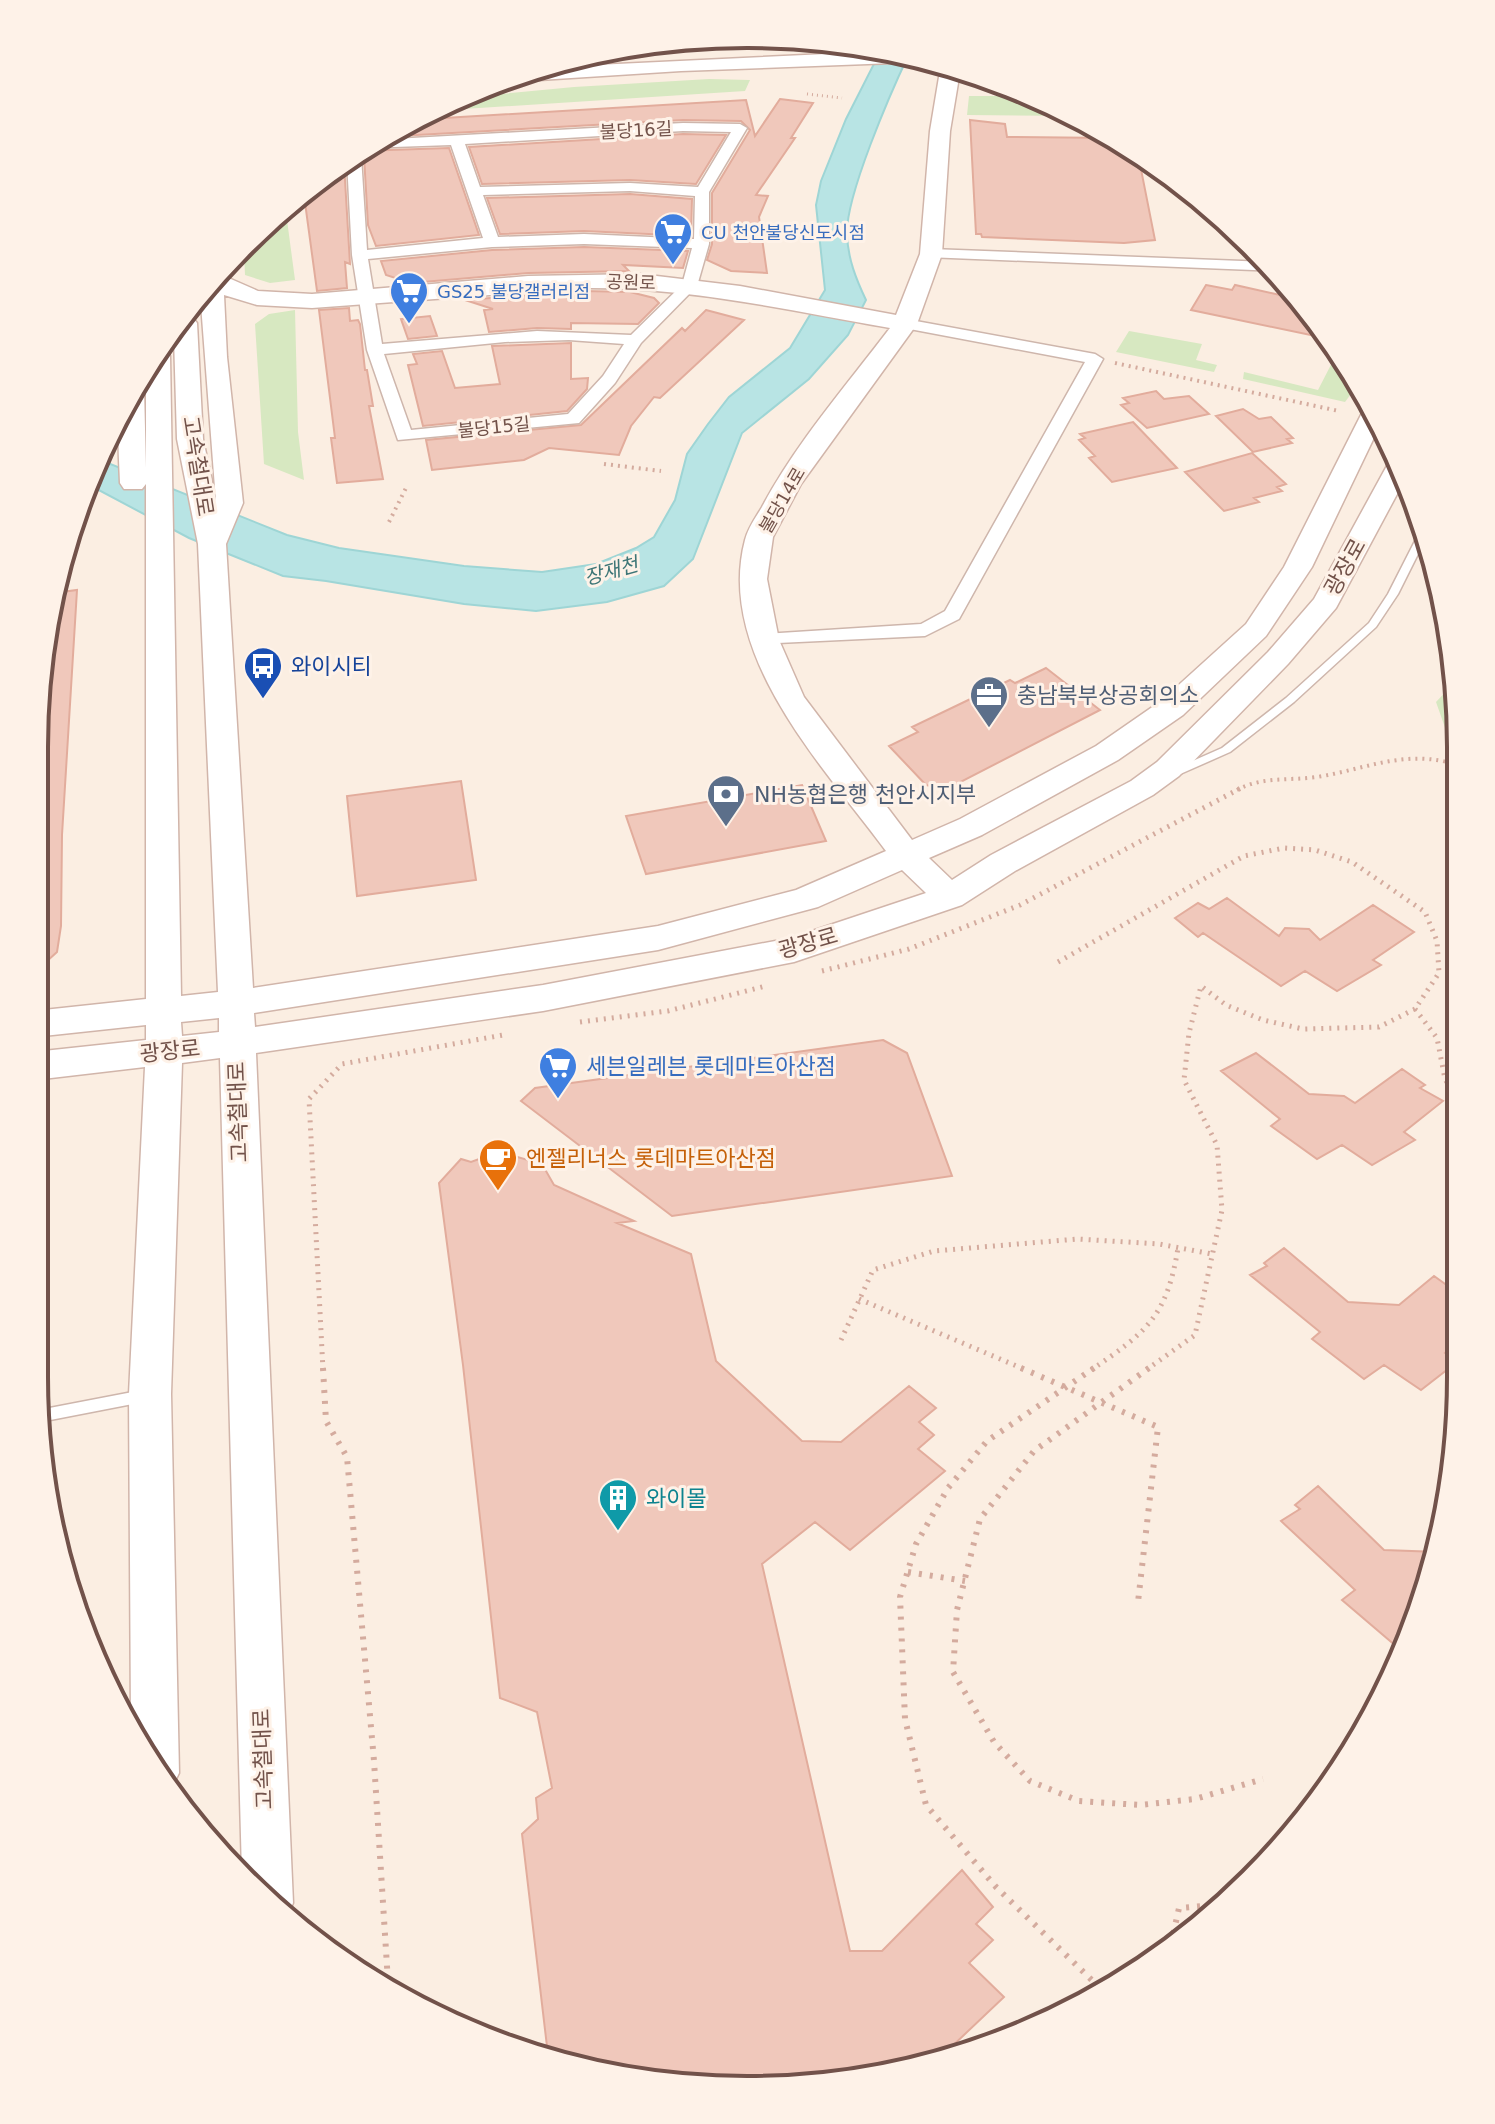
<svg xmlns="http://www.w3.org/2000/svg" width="1495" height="2124" font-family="'DejaVu Sans','Noto Sans KR',sans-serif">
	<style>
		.green { fill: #d7e8c1 }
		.water { fill: #b8e4e4; stroke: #9ed5d5; stroke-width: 2 }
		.building { fill: #f0c8bb; stroke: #e2ac9c; stroke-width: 2 }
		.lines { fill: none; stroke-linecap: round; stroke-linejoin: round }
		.lane-casing { stroke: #ceb6ac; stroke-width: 3 }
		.street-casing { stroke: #ceb6ac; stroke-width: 3 }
		.secondary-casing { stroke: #d1b5aa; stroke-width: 3 }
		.path-far3 { stroke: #d4ab9e; stroke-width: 3; stroke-dasharray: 1 4; stroke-linecap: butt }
		.path-far2 { stroke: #d4ab9e; stroke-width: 4; stroke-dasharray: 2 5; stroke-linecap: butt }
		.path-far1 { stroke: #d4ab9e; stroke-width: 5; stroke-dasharray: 2 6; stroke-linecap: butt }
		.path { stroke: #d4ab9e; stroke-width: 6; stroke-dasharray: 3 8; stroke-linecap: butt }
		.lane { fill: #fff; fill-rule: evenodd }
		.street { fill: #fff; fill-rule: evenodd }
		.secondary { fill: #fff; fill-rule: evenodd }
		.labels { text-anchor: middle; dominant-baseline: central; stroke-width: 6; stroke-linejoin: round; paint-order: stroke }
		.far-street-label { font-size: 18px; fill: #72524a; stroke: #fef2e8 }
		.far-shop-label { font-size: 18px; fill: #366cbe; stroke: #fef2e8; text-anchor: start }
		.far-water-label { font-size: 20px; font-style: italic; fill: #3e7677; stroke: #fef2e8 }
		.street-label { font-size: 22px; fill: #72524a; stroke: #fef2e8 }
		.transit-label { font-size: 22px; fill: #164399; stroke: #fef2e8; text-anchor: start }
		.service-label { font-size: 22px; fill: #4e5e75; stroke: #fef2e8; text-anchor: start }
		.shop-label { font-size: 22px; fill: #366cbe; stroke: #fef2e8; text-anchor: start }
		.food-label { font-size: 22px; fill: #c56008; stroke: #fef2e8; text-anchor: start }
		.culture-label { font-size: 22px; fill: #0d838f; stroke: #fef2e8; text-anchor: start }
		.rim { fill: none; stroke: #72524a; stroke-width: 4 }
	</style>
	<rect width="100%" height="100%" fill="#fbeee2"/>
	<path class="green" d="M709,79L750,80L745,91L432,111L460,98L574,87Z
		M969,96H1033L1076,116L967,115Z
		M285,205L295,280L270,283L245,275L244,251Z
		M295,310L298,432L304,480L264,464L255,324L269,314Z
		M1129,331L1202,344L1196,360L1217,365L1214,372L1116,352Z
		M1336,355L1357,386L1345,402L1243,379L1244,372L1318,390Z
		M1455,682V756L1436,702Z"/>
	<path class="water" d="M881,50L909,54C891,92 845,197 847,235C848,259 856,279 866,300L848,335L809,379L742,433L693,559L664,586L607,602L536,611L464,604L326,581L283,576L189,538L93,487L103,461L287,535L339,548L464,566L542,572L596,564L636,548L654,537L675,500L687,454L708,424L729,397L790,348L825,290L816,205L821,181L846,119Z"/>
	<path class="building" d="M780,99L813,103L791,138H795L756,195L768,196L759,217L767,273L731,271L707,260L712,244V193L750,130L741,121L683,120L381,137L411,120L746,100L755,136Z
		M970,120L1005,124L1007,137L1113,138L1138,154L1155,240L1124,243L982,237L981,234H976Z
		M683,134L726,135L696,184L630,180L482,184L469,147Z
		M449,148L479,235L376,246L368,225L364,156L360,151Z
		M344,163L350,264L345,262L347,288L317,291L304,195L297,197Z
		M630,194L692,199L691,236L584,231L500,234L487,198Z
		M584,247L688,251L683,268L623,265L629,271L528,273L411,283L386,275L381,261L492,250Z
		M1206,285L1232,290L1235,285L1298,299L1325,338L1191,310Z
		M584,291L630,292L654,298L659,303L638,324L571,323V329L537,328L489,332L484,310L493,309L465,300Z
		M349,308L350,321L358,320L360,324L365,370H367L373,406H369L383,479L337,483L331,438H335L319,310Z
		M706,310L744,320L660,398L654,397L631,426L619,455L549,448L524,460L432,470L426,440L581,425L682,328L685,331Z
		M430,316L437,336L408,339L401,319Z
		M571,343V379L588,378L587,389L567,411L423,426L408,365L417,364L413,354L442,351L455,388L500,384L492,346Z
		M1156,391L1164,399L1189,396L1209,414L1147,428L1121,405L1129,403L1123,398Z
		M1243,409L1259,419L1271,417L1293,438L1287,439L1292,443L1253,452L1216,416Z
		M1133,422L1177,468L1112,482L1089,458L1095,456L1079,440L1085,438L1080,434Z
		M1252,453L1286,484L1277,487L1282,491L1254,498L1259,502L1224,511L1185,472Z
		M77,590L62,835L61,926L57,952L34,973V747L48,608L54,593Z
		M1046,668L1100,710L947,789L926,785L889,746L918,732L912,727L1010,680L1015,683Z
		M461,781L476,880L357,896L347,796Z
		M802,785L826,841L646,874L626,816Z
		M1227,898L1279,936L1285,928L1309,929L1320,940L1373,905L1414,932L1373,960L1381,965L1337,991L1305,971L1281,986L1203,933L1198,937L1175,918L1198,903L1209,909Z
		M883,1040L907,1053L952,1176L672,1216L521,1101L535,1088Z
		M1256,1053L1309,1094L1344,1096L1355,1103L1402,1069L1425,1085L1420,1088L1443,1101L1404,1132L1415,1140L1372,1165L1342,1145L1317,1159L1271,1126L1280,1119L1221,1071Z
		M490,1155L514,1156L542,1164L554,1185L634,1221L617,1223L691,1254L716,1361L802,1441L841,1442L909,1386L936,1408L919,1422L934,1435L918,1449L945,1471L850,1550L815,1522L762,1564L850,1951H882L962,1870L993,1907L976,1924L993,1940L969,1963L1004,1997L946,2052L841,2084H655L548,2055L522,1834L538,1819L536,1798L552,1788L537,1712L500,1698L463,1365L439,1183L461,1159L471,1162Z
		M1284,1248L1348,1302L1399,1305L1434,1276L1459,1294V1340L1445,1353L1457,1362L1421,1390L1384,1365L1364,1379L1312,1339L1320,1332L1250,1275L1267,1266L1264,1263Z
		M1318,1486L1384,1550L1438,1552L1403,1652L1342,1600L1355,1590L1281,1521L1300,1509L1295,1505Z"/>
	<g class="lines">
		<defs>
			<path id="lane" d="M1420,538L1422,546L1398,594L1376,627L1294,702L1230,752L1178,775H1170L1169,773L1170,771L1222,748L1286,698L1369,623L1388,594L1415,541Z
				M143,1390L148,1392L150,1396L148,1400L143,1402L40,1422L39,1410Z"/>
			<path id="street" d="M605,52L607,55L600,59L593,54Z
				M683,123L740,124L747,128L709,192V244L697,286L641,343L615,383L579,423L398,440L367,350L352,255L347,161L358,153L361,156L367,250L483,238L451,145L365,148L376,140ZM683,131L731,132L698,187L630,183L480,187L465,144ZM630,191L695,196L694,239L584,234L498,237L483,195ZM584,244L692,248L682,285L631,335L537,331L382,344L368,259L492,247ZM569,340L624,344L603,376L568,414L411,430L384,354L505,342Z
				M931,249L1268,262L1277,271L926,257V251Z
				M905,319L1095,354L1103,359L959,619L925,636L757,644L754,640L757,636L764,634L921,624L945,611L1085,362L899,327V321Z"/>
			<path id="secondary" d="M890,51L930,58L921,62L681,71L508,82L501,80L533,68Z
				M949,71L959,77L950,131L942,254L917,324L801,484L773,537L767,579L779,640L804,697L912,840L960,819L1096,746L1161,701L1246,624L1284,567L1365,407L1370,405L1381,423L1312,567L1266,636L1183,715L1118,760L982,835L929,858L952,880L991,855L1131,781L1157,762L1268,652L1314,599L1389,462L1396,461L1403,483L1336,608L1288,664L1179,776L1153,795L1015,871L962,905L794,962L543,1011L256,1053L293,1903L286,1919L277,1913L242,1873L220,1058L182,1063L171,1394L179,1773L170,1791L154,1773L131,1722L129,1394L145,1067L34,1080V1052L146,1040V1025L34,1037V1011L146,999V484L142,489H124L120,483C119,449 113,411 136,383L140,384L144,389L146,468V371L163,350L167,351L170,356L181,996L218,992L198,544L177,439L174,337L190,317L193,318L197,323L203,439L216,501L201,304L224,276L258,291L312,294L528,276L640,274L740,286L896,315L920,254L930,131L939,77ZM584,288C688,287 787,310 890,328C846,386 796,443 762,507C756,517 748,528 745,540C715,654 823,766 886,851L796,890L658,926L253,988L226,544L243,503L227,357L224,295L257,305L312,308ZM902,870L926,893L791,938L543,985L255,1027L254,1013L658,950L818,907ZM219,1018V1032L182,1036L181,1022Z"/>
		</defs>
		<use href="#lane" class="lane-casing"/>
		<use href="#street" class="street-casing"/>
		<use href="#secondary" class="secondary-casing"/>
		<path class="path-far3" d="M807,94L842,98
			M764,229H796"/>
		<path class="path-far2" d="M1115,363L1339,411
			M604,464L661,471
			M389,522L406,488
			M1237,790C1263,776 1288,781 1317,777C1362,770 1400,751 1447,762L1450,790"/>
		<path class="path-far1" d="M1450,788L1456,813
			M1058,962L1244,856L1284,848L1315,850L1352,862L1425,912L1437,941L1439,973L1415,1009L1379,1027L1303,1029L1263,1020L1226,1005L1201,986L1189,1033L1184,1080L1217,1145L1222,1210L1195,1335L1146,1370
			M822,971L909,949L1020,905L1241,788
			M1415,1009L1437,1038L1445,1079L1458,1102
			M580,1022L668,1011L766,986
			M859,1299L1026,1370
			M841,1340L873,1270L934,1251L1078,1239L1159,1244L1212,1254
			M323,1370L309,1099L342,1064L503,1035
			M1091,1370C1147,1332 1167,1316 1178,1248"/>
		<path class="path" d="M323,1368L326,1421L347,1457L374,1761L388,1982
			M1021,1368L1158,1427L1138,1602
			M1094,1368L987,1441L948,1488L916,1544L900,1597L905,1719L926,1805L996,1887L1102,1990
			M1149,1368L1034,1451L980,1519L957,1610L953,1672L994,1742L1030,1781L1079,1801L1140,1805L1195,1799L1263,1779
			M908,1572L965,1581
			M1171,1944L1179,1908L1226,1904"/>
		<use href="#lane" class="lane"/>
		<use href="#street" class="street"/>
		<use href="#secondary" class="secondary"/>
	</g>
	<defs>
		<symbol id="supermarket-pin" viewBox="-11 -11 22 30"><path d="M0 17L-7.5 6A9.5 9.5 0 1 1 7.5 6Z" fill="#3f7fe0" stroke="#fef2e8"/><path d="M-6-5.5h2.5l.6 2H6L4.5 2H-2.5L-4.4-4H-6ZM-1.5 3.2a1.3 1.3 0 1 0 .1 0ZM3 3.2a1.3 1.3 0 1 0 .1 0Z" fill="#fff"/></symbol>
		<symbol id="bus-pin" viewBox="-11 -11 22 30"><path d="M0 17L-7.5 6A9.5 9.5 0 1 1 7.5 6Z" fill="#1a4fb4" stroke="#fef2e8"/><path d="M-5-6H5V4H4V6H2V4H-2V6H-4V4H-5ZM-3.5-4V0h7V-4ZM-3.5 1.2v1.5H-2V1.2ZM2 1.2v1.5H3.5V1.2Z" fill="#fff"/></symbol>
		<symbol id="office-pin" viewBox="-11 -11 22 30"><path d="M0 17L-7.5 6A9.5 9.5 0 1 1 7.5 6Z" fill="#5c6f8a" stroke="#fef2e8"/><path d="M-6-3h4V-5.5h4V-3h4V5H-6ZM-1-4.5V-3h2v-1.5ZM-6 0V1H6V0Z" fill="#fff"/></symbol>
		<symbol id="bank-pin" viewBox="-11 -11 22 30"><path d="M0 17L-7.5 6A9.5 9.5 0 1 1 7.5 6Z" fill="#5c6f8a" stroke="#fef2e8"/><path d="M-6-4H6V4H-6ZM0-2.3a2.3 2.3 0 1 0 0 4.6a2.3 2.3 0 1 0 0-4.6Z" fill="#fff"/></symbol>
		<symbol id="cafe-pin" viewBox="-11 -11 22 30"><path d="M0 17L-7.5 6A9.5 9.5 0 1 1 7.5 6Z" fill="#e8710a" stroke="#fef2e8"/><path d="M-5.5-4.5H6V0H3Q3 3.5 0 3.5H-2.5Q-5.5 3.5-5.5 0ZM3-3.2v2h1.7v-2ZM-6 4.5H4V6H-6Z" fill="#fff"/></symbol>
		<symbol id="building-pin" viewBox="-11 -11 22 30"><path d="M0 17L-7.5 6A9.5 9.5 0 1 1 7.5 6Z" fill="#0f9aa8" stroke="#fef2e8"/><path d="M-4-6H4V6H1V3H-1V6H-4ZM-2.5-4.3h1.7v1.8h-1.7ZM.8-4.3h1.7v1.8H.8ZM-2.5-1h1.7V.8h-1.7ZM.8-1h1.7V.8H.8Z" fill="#fff"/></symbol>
	</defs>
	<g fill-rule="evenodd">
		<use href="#supermarket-pin" x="651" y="210" width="44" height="60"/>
		<use href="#supermarket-pin" x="387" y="269" width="44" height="60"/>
		<use href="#bus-pin" x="241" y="644" width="44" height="60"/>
		<use href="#office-pin" x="967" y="673" width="44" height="60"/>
		<use href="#bank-pin" x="704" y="772" width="44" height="60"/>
		<use href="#supermarket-pin" x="536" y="1044" width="44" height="60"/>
		<use href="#cafe-pin" x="476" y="1136" width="44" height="60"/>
		<use href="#building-pin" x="596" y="1476" width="44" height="60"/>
	</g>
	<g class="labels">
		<g class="far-street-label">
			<text transform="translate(636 130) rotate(-3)">불당16길</text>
			<text transform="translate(631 282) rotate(2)">공원로</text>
			<text transform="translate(494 427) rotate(-6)">불당15길</text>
			<text transform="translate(782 500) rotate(-60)">불당14로</text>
		</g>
		<g class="far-shop-label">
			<text x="701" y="232">CU 천안불당신도시점</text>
			<text x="437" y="291">GS25 불당갤러리점</text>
		</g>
		<g class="far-water-label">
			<text transform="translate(611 571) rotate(-16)">장재천</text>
		</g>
		<g class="street-label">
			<text transform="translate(198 466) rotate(81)">고속철대로</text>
			<text transform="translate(1345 567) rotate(-61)">광장로</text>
			<text transform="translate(808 943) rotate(-16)">광장로</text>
			<text transform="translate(170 1051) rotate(-6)">광장로</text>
			<text transform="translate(238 1112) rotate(-92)">고속철대로</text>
			<text transform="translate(263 1759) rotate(-92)">고속철대로</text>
		</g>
		<g class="transit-label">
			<text x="291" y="666">와이시티</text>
		</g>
		<g class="service-label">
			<text x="1017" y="695">충남북부상공회의소</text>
			<text x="754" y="794">NH농협은행 천안시지부</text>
		</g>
		<g class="shop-label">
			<text x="586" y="1066">세븐일레븐 롯데마트아산점</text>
		</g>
		<g class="food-label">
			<text x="526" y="1158">엔젤리너스 롯데마트아산점</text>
		</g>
		<g class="culture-label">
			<text x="646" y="1498">와이몰</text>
		</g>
	</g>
	<path d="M0 0H1495V2124H0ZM747 48H748A699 699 0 0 1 1447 747V1377A699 699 0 0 1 748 2076H747A699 699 0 0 1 48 1377V747A699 699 0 0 1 747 48Z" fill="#fef2e8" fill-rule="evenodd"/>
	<path class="rim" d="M747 48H748A699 699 0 0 1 1447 747V1377A699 699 0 0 1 748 2076H747A699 699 0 0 1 48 1377V747A699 699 0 0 1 747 48Z"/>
</svg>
